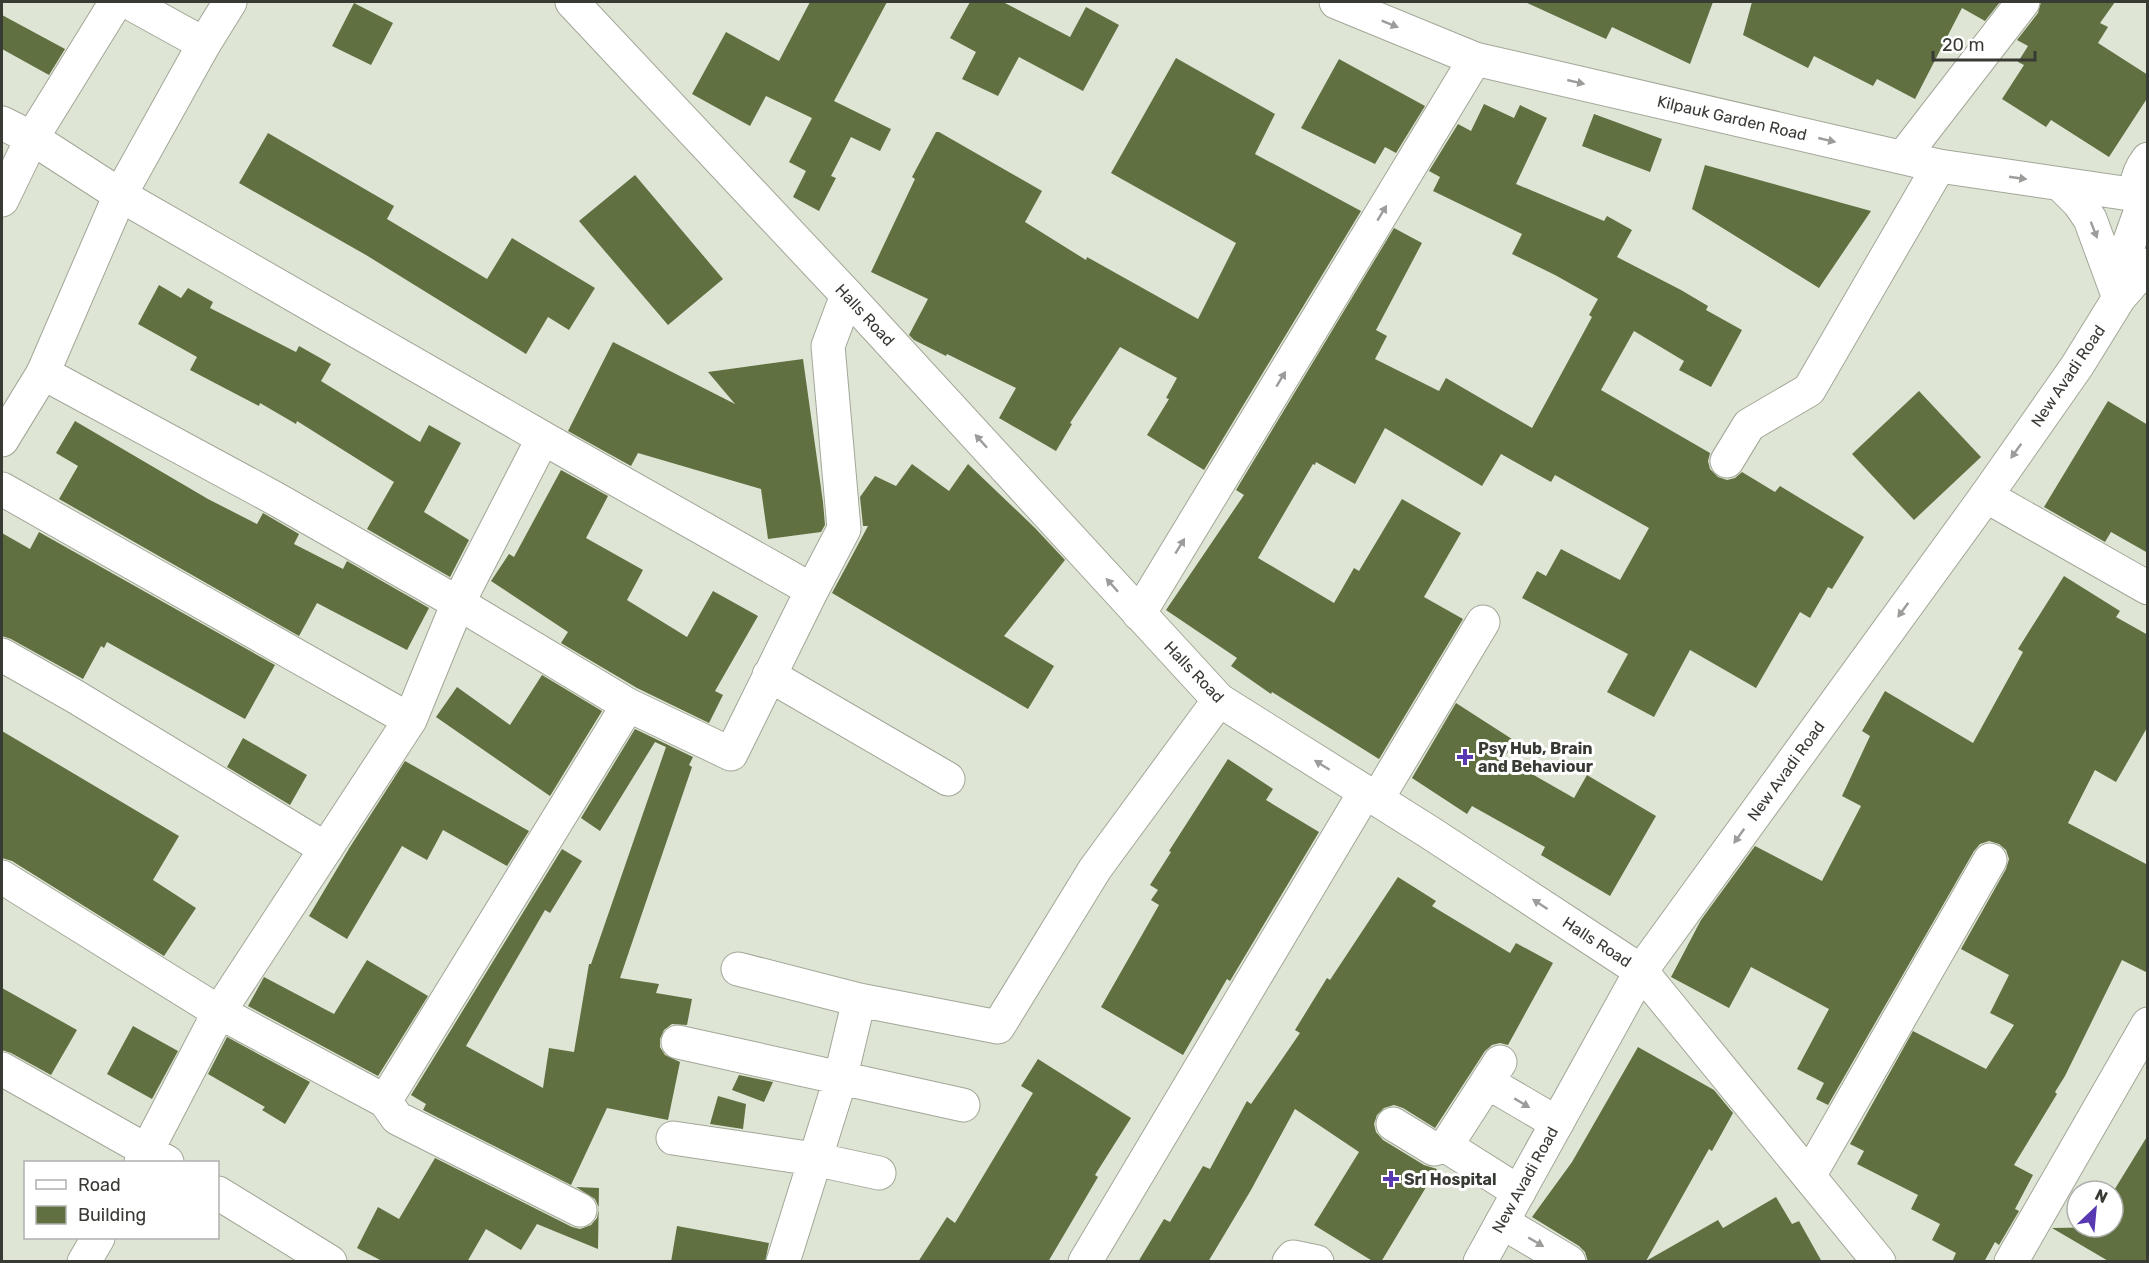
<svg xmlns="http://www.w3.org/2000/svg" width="2149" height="1263" font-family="Rubik,sans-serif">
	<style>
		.building { fill: #607041 }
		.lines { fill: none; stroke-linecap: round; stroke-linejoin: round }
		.street-casing { stroke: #a2a798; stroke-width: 35 }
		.secondary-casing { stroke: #a2a798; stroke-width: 35 }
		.street { stroke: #fff; stroke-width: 33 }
		.secondary { stroke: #fff; stroke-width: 33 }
		.oneway { fill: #9c9c9a }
		.poi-dot { fill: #5839b1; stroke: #fff; stroke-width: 2 }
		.labels { text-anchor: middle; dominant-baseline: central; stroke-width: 6; stroke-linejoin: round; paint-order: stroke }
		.street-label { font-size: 16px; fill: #383a34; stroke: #fff }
		.poi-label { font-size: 16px; font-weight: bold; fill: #383a34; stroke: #fff; text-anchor: start }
	</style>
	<rect width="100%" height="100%" fill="#dee5d5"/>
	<path class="building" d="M810,2H887L834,101L891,129L880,151L851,137L831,176L836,178L819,211L793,197L806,171L789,162L812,118L766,96L750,126L692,94L726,32L779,61Z
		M970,2H1003L1070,37L1086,7L1119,25L1083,91L1019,57L998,96L962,79L976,52L950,38Z
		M1525,2H1713L1690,64L1612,27L1606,39Z
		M1752,2H2000L1985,21L1962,8L1915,99L1877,79L1873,86L1814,56L1808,68L1743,35Z
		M2041,2H2115L2100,23L2108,27L2098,43L2148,75V97L2109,157L2051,120L2046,127L2002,99L2024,65L2018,62L2028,46L2017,40L2038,13Z
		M354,3L393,23L371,65L332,46Z
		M2,15L65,49L49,75L2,49Z
		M1176,58L1275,114L1255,154L1361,211L1204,470L1147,435L1169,399L1166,398L1177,378L1120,347L1070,423L1072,424L1056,451L999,418L1016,388L947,354L946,356L914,340L909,335L928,299L871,272L915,179L912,177L936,132H939L1042,191L1025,222L1086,260L1087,257L1198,319L1236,243L1111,173Z
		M1339,59L1425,106L1396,153L1385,147L1375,164L1301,128Z
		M1484,104L1514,118L1520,105L1547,118L1516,184L1604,221L1607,216L1632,230L1617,257L1681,290L1708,306L1706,310L1742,330L1711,387L1679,370L1684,361L1634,331L1601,390L1710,453L1708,461L1710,469L1718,477L1727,480L1735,478L1742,472L1775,492L1780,486L1864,537L1832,589L1828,587L1810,618L1800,612L1756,688L1690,650L1654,717L1607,692L1628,654L1522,598L1537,571L1546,576L1561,549L1620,580L1649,528L1555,475L1551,482L1501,454L1482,486L1385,428L1355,484L1316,462L1315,465L1313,464L1258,558L1334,603L1354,568L1359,571L1402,499L1461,533L1424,597L1463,619L1379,759L1272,692L1271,694L1231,666L1237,658L1166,610L1244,495L1236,490L1394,228L1422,243L1376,330L1387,336L1375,359L1439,391L1446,378L1532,428L1592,317L1589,315L1598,299L1555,275L1512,254L1522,234L1433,191L1440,177L1429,171L1458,124L1471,131Z
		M1594,114L1662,139L1650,172L1582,146Z
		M268,133L394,206L387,219L487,279L512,238L595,288L569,330L548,317L526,354L366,255L239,183Z
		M1705,165L1871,211L1819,288L1692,209Z
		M635,175L723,279L668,325L579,221Z
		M159,285L181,298L188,288L213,302L210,308L296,352L299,346L331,364L321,381L420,442L429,425L461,443L424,512L469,540L450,577L367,529L394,482L297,421L296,424L260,403L259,406L190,370L197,357L138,324Z
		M613,342L735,404L708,372L803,359L823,502L825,525L821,532L768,539L761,489L638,453L631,466L568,431Z
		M1919,391L1981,457L1914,520L1852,454Z
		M2108,401L2148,425V553L2111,532L2105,542L2044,507Z
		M75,421L208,499L257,524L263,513L299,534L294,544L343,569L347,561L429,608L407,650L317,603L299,636L59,499L78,466L56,453Z
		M912,464L949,491L968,464L1035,528L1065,560L1004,636L1054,666L1028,709L832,593L868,526H863L860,497L875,476L896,486Z
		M561,470L608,496L586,538L643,570L627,600L687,637L713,591L758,616L715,691L723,695L709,723L637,688L561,643L568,632L491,581L509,554L514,557Z
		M39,532L275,665L245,719L107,642L104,648L101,646L83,679L11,639L2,636V533L30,549Z
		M2064,576L2120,611L2116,617L2148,635V726L2116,782L2095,770L2068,823L2148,865V973L2122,960L2065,1076L2055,1092L2057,1094L2014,1165L2033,1175L2015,1209L2019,1211L1999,1245L1995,1242L1984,1262H1952L1956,1253L1932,1240L1940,1224L1911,1209L1918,1195L1857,1164L1864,1151L1850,1144L1913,1031L1986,1069L2014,1025L1990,1013L2009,975L1961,949L2006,869L2009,859L2006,850L1999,844L1989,841L1980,844L1974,851L1828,1105L1816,1099L1824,1083L1797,1069L1829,1009L1751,967L1729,1008L1671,977L1701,920L1755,846L1822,881L1861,806L1842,796L1870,736L1862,731L1885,691L1973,743L2023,652L2018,649Z
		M542,675L602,711L550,796L436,717L457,687L510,725Z
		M1456,703L1515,741L1504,758L1574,798L1587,775L1656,816L1610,896L1541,855L1545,847L1472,806L1467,814L1412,778Z
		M635,729L693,757L689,765L692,767L620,978L659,984L656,993L692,999L687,1025L672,1024L664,1030L660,1039V1047L665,1055L680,1062L668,1120L607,1108L571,1185L423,1110L426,1104L411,1095L562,849L582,861L550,913L545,910L466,1046L543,1088L549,1048L574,1052L589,964H591L666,747L655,742L600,831L581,818Z
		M2,731L179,836L153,880L196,908L164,956L12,861L2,858Z
		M243,738L307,775L290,805L227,767Z
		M1228,759L1273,789L1266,800L1319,832L1230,981L1227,979L1183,1055L1101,1007L1159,905L1151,900L1158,890L1150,885L1171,852L1169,851Z
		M405,761L529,831L507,866L443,830L427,860L402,846L347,939L309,916L350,847Z
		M1398,877L1436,901L1432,906L1510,953L1516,943L1553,963L1508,1045L1500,1043L1492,1045L1485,1051L1435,1128L1403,1108L1394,1105L1384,1108L1377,1115L1374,1124L1376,1132L1383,1140L1424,1165L1437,1169L1381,1262H1374L1314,1225L1359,1152L1295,1109L1251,1190L1208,1262H1138L1164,1219L1170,1222L1203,1166L1210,1169L1247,1101L1251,1104L1300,1033L1295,1030L1327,978L1330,980Z
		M367,960L428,996L378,1076L248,1006L264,977L334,1014Z
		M2,988L77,1030L51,1075L11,1053L2,1050Z
		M133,1026L178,1051L152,1099L107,1074Z
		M227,1037L310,1082L285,1124L262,1110L265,1107L208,1074Z
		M1638,1047L1714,1090L1733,1113L1712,1151L1709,1149L1646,1261L1718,1220L1723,1228L1776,1197L1792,1224L1799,1221L1822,1262H1588L1585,1252L1579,1246L1532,1217L1572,1162Z
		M1038,1059L1131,1118L1095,1175L1098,1177L1048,1262H918L947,1217L955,1223L1033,1093L1021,1086Z
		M739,1075L773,1082L764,1102L732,1090Z
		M718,1096L746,1104L743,1129L710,1124Z
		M2148,1135V1262H2110L2052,1228L2113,1227V1192Z
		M435,1158L572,1227L580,1229L591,1225L597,1218L599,1208L595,1199L576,1187L599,1188L598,1249L537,1224L521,1250L486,1229L467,1262H384L357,1248L378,1207L399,1219Z
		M677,1226L769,1243L765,1262H671Z"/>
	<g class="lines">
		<defs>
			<path id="street" d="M128,2L204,44
				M2,123L32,138L120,195L543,438
				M1903,157L2023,2
				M2,200L32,138L116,2
				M43,373L276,499L458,603L628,705L731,754L812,590L844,529L828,346L847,295
				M1727,461L1749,425L1809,390L1939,166
				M2,489L410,720
				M1986,496L2148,588
				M1139,614L1475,59
				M2,655L76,697L326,849
				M769,675L948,779
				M1377,799L1483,622
				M2,877L219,1012L385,1101L397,1118L580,1210
				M738,969L859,1000L998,1027L1095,869L1219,700
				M678,1042L963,1105
				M2,1069L167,1162
				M1487,1082L1557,1123
				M385,1101L628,705
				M1393,1124L1434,1149L1446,1146L1500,1062
				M673,1138L814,1159L879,1173
				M1446,1146L1519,1192
				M141,1162L219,1012L410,720L458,603L543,438L812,590
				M1809,1176L1990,860
				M218,1193L330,1262
				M1502,1222L1569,1262
				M84,1262L98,1238
				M783,1262L840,1080L859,1000
				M1085,1262L1365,792
				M1289,1262L1293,1257L1317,1262
				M2011,1262L2148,1024"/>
			<path id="secondary" d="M572,2L847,295L1219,700L1429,832L1641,971L1879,1262
				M1336,2L1475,59L1939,166L2137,195
				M2060,184L2079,203L2090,219L2119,298
				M2146,212C2132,194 2135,176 2148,159
				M2119,296L2122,263L2142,207
				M2,440L43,373L120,195L204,44L230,2
				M1480,1262L1641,971L1986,496L2077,366L2119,298L2148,265"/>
		</defs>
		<use href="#street" class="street-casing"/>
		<use href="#secondary" class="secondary-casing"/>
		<use href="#street" class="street"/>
		<use href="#secondary" class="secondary"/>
	</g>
	<defs><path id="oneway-solid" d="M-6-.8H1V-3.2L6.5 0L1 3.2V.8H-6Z" transform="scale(1.5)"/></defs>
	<g class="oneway">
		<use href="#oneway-solid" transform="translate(1390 24) rotate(22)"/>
		<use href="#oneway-solid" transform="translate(1576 82) rotate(13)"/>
		<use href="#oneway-solid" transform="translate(1827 140) rotate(13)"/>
		<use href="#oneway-solid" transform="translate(2018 178) rotate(8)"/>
		<use href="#oneway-solid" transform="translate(1382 213) rotate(-59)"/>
		<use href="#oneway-solid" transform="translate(2094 230) rotate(69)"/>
		<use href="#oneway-solid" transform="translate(1281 379) rotate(-59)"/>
		<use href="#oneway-solid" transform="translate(981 441) rotate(-132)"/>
		<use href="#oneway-solid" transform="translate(2016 451) rotate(126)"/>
		<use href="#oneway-solid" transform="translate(1180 546) rotate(-59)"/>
		<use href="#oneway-solid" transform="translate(1112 585) rotate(-132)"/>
		<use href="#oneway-solid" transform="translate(1903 610) rotate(126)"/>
		<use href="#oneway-solid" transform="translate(1322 765) rotate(-148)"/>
		<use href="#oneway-solid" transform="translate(1739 836) rotate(126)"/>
		<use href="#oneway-solid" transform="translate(1540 904) rotate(-147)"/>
		<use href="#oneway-solid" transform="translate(1522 1103) rotate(31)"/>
		<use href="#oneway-solid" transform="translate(1536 1242) rotate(30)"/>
	</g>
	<g class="poi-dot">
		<path d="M1462 748h6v6h6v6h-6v6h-6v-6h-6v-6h6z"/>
		<path d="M1388 1170h6v6h6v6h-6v6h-6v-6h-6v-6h6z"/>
	</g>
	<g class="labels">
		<g class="street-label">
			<text transform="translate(1732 118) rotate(13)">Kilpauk Garden Road</text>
			<text transform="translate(865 315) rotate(47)">Halls Road</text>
			<text transform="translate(2068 376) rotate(-56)">New Avadi Road</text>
			<text transform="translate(1194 672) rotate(46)">Halls Road</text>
			<text transform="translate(1786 771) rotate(-54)">New Avadi Road</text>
			<text transform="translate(1597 942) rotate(33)">Halls Road</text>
			<text transform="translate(1525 1180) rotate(-61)">New Avadi Road</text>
		</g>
		<g class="poi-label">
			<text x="1478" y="748">Psy Hub, Brain<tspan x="1478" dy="18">and Behaviour</tspan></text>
			<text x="1404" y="1179">Srl Hospital</text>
		</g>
	</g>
	<rect width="2149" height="1263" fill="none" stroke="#383a34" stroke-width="6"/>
	<rect x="24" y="1161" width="195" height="78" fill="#ffffff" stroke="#afb0ae" stroke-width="1.5"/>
	<rect x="36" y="1180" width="30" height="9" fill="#ffffff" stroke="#afb0ae" stroke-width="1.5"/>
	<text x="78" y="1191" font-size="18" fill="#383a34">Road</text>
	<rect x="36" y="1206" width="30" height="18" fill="#607041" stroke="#afb0ae" stroke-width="1.5"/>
	<text x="78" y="1221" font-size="18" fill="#383a34">Building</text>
	<g transform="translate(2095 1209) rotate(26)"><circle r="28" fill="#ffffff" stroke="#afb0ae" stroke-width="1.5"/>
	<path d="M0-4.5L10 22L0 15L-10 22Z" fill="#5839b1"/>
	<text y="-9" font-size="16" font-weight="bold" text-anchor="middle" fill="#383a34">N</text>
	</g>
	<path d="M1933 51v9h102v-9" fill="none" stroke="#383a34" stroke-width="3"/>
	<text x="1942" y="51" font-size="18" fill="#383a34" stroke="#ffffff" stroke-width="4.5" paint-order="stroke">20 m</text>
</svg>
